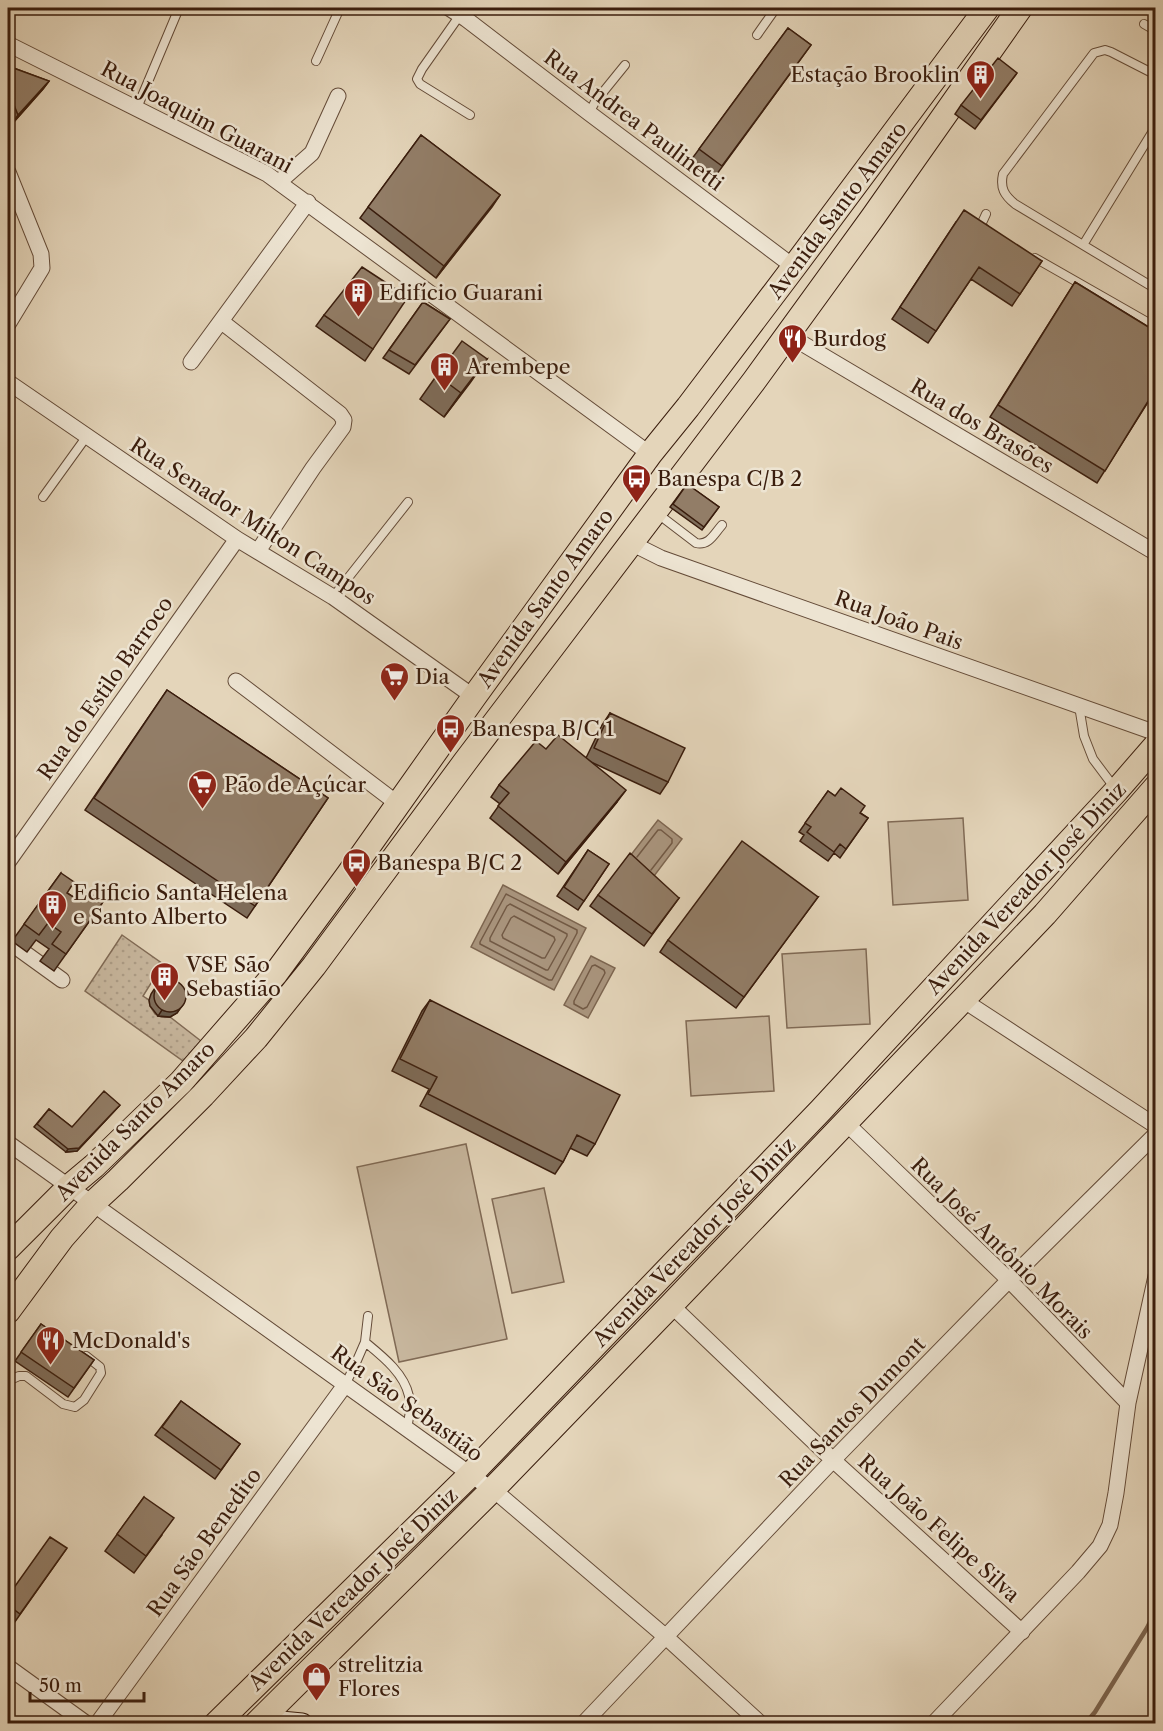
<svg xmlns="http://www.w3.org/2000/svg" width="1163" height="1731" font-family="'Libre Caslon Text',serif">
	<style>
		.grass { fill: url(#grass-dots); stroke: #806a55; stroke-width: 1.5 }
		.pitch { fill: #c7b69d; stroke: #806a55; stroke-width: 1.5 }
		.water { fill: #aa967f; stroke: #7d6651; stroke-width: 1.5 }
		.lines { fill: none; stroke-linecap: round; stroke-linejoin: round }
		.shore { stroke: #725a46; stroke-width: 1.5 }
		.stream { stroke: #7d6651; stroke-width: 4.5 }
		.lane-casing { stroke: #644b38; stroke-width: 10 }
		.street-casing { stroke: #644b38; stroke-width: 17 }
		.secondary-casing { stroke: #3a1d0d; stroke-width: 23 }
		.primary-casing { stroke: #3a1d0d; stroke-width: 26 }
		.lane { stroke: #ede4d2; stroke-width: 8 }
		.street { stroke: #ede4d2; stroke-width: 15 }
		.secondary { stroke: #ede4d2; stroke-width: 21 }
		.primary { stroke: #e4d5ba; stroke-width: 24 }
		.wall { fill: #7e6c59; stroke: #3a1d0d; stroke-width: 1.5 }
		.shaded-wall { fill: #665848; stroke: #3a1d0d; stroke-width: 1.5 }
		.building { fill: #927d67; stroke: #3a1d0d; stroke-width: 1.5 }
		.labels { text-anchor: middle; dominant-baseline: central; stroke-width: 5; stroke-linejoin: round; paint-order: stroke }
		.poi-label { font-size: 21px; fill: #3a1d0d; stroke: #ede4d2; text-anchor: start }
		.street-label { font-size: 21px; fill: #3a1d0d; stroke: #ede4d2 }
	</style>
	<defs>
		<pattern id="grass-dots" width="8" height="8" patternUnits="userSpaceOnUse" patternTransform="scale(1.5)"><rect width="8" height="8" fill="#c7b69d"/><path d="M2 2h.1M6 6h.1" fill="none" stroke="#ac9c86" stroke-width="1.8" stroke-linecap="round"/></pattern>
	</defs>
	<rect width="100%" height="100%" fill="#e4d5ba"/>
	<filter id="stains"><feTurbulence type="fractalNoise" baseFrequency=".00333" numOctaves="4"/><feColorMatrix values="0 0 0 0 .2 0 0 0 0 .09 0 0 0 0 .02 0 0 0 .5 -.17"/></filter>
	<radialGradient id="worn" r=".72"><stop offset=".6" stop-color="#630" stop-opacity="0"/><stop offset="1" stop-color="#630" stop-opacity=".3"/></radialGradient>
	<path class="grass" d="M122,935L163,964L143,996L149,1000L150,1006L155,1014L161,1017H170L201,1041L183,1061L85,991Z"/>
	<path class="pitch" d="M963,818L968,900L893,905L888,822Z
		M866,949L870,1024L787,1028L782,954Z
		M769,1016L774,1091L691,1096L686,1021Z
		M466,1144L507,1339L399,1362L357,1167Z
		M544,1188L564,1282L512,1293L492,1199Z"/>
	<path class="water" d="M658,820L682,839L648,884L623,865Z
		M503,885L586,928L554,990L471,947Z
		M591,956L615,968L588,1018L564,1005Z"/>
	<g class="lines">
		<path class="shore" d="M637,857L658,830H661L672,839V843L651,870
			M506,894L577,930V933L552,980H549L480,944V942Z
			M510,904L567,934V936L548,970H546L490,941V938L507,906Z
			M514,916L554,937L555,940L545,958H542L503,938L502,935L511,918Z
			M595,965L604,970L605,973L587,1007L583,1009L574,1004V1001L592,966Z"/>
		<path class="stream" d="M1085,1724L1095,1712L1147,1628L1156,1610"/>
		<defs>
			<path id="lane" d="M460,15L422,69L417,79L420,84L470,115
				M1144,24L1156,31
				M757,35L776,8
				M316,61L340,8
				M137,108L179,8
				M589,113L595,102L625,65
				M985,229L981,225L986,214
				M1083,245L1156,126
				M1035,258L1156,327
				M1151,286L1015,204C1004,195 1000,188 1003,174L1094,53L1105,50L1111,52L1156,75
				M43,497L87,436
				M658,514L696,543C709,546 714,534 722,525
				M333,597L408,502
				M1079,706L1084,736L1093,759L1114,787
				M365,1342C382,1356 404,1373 409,1396C412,1406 409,1418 407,1428
				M8,1381L19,1376H26L63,1404L75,1407L84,1400L101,1373L100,1367L86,1356
				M345,1385L355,1365L365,1342L368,1316"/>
			<path id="street" d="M449,8L466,19L589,113L794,267
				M8,44L267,174L650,454
				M8,172L41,254L42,268L8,324
				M279,182L312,153L338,96
				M222,322L340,414L344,420L343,427L313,468L258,551
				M788,335L1156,553
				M191,362L308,202
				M8,382L237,539L333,597L474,697
				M631,543L661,558L1156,733
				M236,681L398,804
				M8,862L237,539
				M8,941L62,980
				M963,1000L1156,1126
				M846,1123L1009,1280L1128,1403
				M8,1143L502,1497L666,1637L761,1724
				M671,1305L833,1460L1022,1632
				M8,1667L87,1724
				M97,1724L345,1385
				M583,1724L833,1460L1009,1280L1156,1134
				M933,1724L1078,1572L1100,1546L1110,1525L1116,1493L1128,1403L1156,1276"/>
			<path id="secondary" d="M260,1720L302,1724"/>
			<path id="primary" d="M8,1248L69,1187L94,1166L181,1082L276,973L348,875L474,697L650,454L688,407L794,267L987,8
				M8,1311L62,1238L92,1204L118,1180L203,1095L256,1038L314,966L465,762L754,381L873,217L1020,8
				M216,1724L470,1475L821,1110L1117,790L1156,745
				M256,1724L492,1490L671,1305L1045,914L1156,787"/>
		</defs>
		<use href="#lane" class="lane-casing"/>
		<use href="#street" class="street-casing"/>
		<use href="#secondary" class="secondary-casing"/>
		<use href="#primary" class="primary-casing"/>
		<use href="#lane" class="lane"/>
		<use href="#street" class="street"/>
		<use href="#secondary" class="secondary"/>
		<use href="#primary" class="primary"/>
	</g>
	<path class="wall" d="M788,28L811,45L714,178L691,160Z
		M8,66L49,81L43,89L12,124L8,113Z
		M1017,73L975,129L955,114L961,105Z
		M421,135L500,195L436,278L360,218Z
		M956,222L1042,261L1012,306L971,279L928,343L892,319Z
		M1075,282L1155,331V391L1097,483L990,417Z
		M423,302L450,319L409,374L383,358Z
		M324,315L373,349L365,361L316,326Z
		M487,359L444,417L420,399L437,375Z
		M687,484L719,507L702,530L670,507Z
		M167,690L328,798L247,918L85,810Z
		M610,713L668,782L660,794L591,762L617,802L558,874L490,818L500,804L491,797L499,785L546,749L586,758L602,725Z
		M828,791L868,818L840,858L834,853L828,861L800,841L804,835L799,832Z
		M588,850L609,864L578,910L557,896Z
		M61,873L67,893L81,902H103L54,971L40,961L49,949L36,940L27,952L12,941Z
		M598,895L679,898L644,946L590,906Z
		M818,897L736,1008L660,952L668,940Z
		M155,988L184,1003L177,1013L170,1017L158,1016L150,1006L149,1000L151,994Z
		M430,1000L595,1144L587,1156L570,1148L563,1162L555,1174L420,1106L429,1089L392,1071L422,1011Z
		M120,1105L77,1151L66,1152L34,1127L49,1109L72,1127Z
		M41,1324L94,1360L68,1397L15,1361Z
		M181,1401L240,1444L215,1479L155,1435Z
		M144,1497L162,1535L134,1573L105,1551Z
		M67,1548L12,1626L8,1623V1596Z"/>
	<path class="shaded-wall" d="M49,81L43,89L12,124L18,115Z
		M500,195L492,207L436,278L444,266Z
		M487,359L470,383L444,417L461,393Z
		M626,790L617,802L558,874L566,862Z
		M181,1007L177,1013L170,1017L158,1016L162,1010Z
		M120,1105L77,1151L66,1152L68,1149Z"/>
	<path class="building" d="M788,28L811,45L722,166L699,149Z
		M998,58L1017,73L981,120L961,105Z
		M8,66L49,81L18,115L8,90Z
		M421,135L500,195L444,266L368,207Z
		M964,210L1042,261L1020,294L979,267L936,331L900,307Z
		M362,267L408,297L373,349L324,315Z
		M1075,282L1155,331V390L1105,471L998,405Z
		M423,302L450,319L415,365L389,350Z
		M462,341L487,359L461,393L437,375Z
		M687,484L719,507L704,527L673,504Z
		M167,690L328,798L255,906L94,798Z
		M610,713L685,748L668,782L594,748Z
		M8,722L14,726L8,736Z
		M558,735L626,790L566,862L498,806L509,793L499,785L536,741L546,749Z
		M841,788L865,806L860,813L868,818L846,849L840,844L834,852L807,832L811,827L805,823L828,791L835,796Z
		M742,841L818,897L744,997L668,940Z
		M588,850L609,864L584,901L564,887Z
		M630,853L679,898L652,934L598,895Z
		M61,873L74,882L67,893L81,902L88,892L103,902L66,954L52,944L61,932L48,923L39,935L24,924Z
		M154 996a16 16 0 1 1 32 0a16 16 0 1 1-32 0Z
		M430,1000L620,1095L595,1144L577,1135L563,1162L428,1094L437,1077L400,1059Z
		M104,1091L120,1105L79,1148L68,1149L37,1124L49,1109L72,1127Z
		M41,1324L94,1360L74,1388L21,1352Z
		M181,1401L240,1444L221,1470L162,1427Z
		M144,1497L174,1518L146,1556L117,1534Z
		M50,1537L67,1548L20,1614L8,1605V1596Z"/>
	<defs>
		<symbol id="building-pin" viewBox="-11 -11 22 30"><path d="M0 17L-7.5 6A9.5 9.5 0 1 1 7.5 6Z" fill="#8f2418" stroke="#ede4d2"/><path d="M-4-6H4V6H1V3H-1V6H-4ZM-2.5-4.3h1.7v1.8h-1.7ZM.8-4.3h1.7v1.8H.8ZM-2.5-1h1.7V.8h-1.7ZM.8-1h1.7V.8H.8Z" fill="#fff"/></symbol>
		<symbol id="restaurant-pin" viewBox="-11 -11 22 30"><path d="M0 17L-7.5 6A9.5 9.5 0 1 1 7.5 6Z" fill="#8f2418" stroke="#ede4d2"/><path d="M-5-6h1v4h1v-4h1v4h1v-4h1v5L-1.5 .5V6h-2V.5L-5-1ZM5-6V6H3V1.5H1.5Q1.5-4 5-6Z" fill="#fff"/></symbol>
		<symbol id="bus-pin" viewBox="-11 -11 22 30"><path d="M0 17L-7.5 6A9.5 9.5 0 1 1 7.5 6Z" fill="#8f2418" stroke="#ede4d2"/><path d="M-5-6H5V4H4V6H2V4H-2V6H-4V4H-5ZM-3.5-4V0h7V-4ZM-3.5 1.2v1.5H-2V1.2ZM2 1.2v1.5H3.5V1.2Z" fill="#fff"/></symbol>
		<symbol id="supermarket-pin" viewBox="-11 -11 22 30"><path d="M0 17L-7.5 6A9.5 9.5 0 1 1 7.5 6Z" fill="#8f2418" stroke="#ede4d2"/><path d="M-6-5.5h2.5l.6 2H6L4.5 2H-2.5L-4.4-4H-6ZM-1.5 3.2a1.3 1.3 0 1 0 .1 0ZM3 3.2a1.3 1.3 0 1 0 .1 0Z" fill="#fff"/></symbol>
		<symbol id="shop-pin" viewBox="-11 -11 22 30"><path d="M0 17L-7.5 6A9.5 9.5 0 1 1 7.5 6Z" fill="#8f2418" stroke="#ede4d2"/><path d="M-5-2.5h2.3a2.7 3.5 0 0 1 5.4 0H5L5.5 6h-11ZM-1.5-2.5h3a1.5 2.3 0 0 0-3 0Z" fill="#fff"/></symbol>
	</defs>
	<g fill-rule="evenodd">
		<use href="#building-pin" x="964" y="58" width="33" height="45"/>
		<use href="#building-pin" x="342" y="276" width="33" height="45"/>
		<use href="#restaurant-pin" x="776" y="322" width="33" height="45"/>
		<use href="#building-pin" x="428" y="350" width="33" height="45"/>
		<use href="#bus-pin" x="620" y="462" width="33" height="45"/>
		<use href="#supermarket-pin" x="378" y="660" width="33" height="45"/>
		<use href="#bus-pin" x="434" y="712" width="33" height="45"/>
		<use href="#supermarket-pin" x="186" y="768" width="33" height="45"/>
		<use href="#bus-pin" x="340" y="846" width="33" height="45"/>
		<use href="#building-pin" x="36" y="888" width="33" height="45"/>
		<use href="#building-pin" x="148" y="960" width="33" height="45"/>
		<use href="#restaurant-pin" x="34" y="1324" width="33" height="45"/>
		<use href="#shop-pin" x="300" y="1660" width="33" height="45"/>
	</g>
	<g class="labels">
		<g class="poi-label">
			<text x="960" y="74" text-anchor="end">Estação Brooklin</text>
			<text x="379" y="292">Edifício Guarani</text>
			<text x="813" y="338">Burdog</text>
			<text x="466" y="366">Arembepe</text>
			<text x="657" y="478">Banespa C/B 2</text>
			<text x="415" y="676">Dia</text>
			<text x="472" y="728">Banespa B/C 1</text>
			<text x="224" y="784">Pão de Açúcar</text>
			<text x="377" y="862">Banespa B/C 2</text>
			<text x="73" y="892">Edificio Santa Helena<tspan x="73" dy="24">e Santo Alberto</tspan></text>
			<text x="186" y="964">VSE São<tspan x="186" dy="24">Sebastião</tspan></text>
			<text x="72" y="1340">McDonald's</text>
			<text x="338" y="1664">strelitzia<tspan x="338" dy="24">Flores</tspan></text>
		</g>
		<g class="street-label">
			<text transform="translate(197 117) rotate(28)">Rua Joaquim Guarani</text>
			<text transform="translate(634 120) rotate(37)">Rua Andrea Paulinetti</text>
			<text transform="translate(837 210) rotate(-53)">Avenida Santo Amaro</text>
			<text transform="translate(982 426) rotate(31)">Rua dos Brasões</text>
			<text transform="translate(253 521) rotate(33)">Rua Senador Milton Campos</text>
			<text transform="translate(545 598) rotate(-54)">Avenida Santo Amaro</text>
			<text transform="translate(899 620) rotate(20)">Rua João Pais</text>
			<text transform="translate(105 688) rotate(-55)">Rua do Estilo Barroco</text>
			<text transform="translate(1026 888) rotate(-47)">Avenida Vereador José Diniz</text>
			<text transform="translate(135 1121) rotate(-45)">Avenida Santo Amaro</text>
			<text transform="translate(694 1242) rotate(-46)">Avenida Vereador José Diniz</text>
			<text transform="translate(1002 1248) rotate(45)">Rua José Antônio Morais</text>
			<text transform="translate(407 1403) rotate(36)">Rua São Sebastião</text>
			<text transform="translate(852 1412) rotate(-46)">Rua Santos Dumont</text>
			<text transform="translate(939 1528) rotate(42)">Rua João Felipe Silva</text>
			<text transform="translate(204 1542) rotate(-54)">Rua São Benedito</text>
			<text transform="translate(353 1589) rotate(-44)">Avenida Vereador José Diniz</text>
		</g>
	</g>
	<rect width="1163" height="1731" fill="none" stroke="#e4d5ba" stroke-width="30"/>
	<rect x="9" y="9" width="1145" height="1713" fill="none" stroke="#3a1d0d" stroke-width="3"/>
	<rect x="15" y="15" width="1133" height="1701" fill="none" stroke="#3a1d0d" stroke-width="1.5"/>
	<path d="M30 1692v9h114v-9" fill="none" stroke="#3a1d0d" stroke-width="3"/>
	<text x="39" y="1692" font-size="18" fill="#3a1d0d" stroke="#ede4d2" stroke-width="4.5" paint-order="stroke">50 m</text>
	<rect width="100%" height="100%" filter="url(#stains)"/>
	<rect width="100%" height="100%" fill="url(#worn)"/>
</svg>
